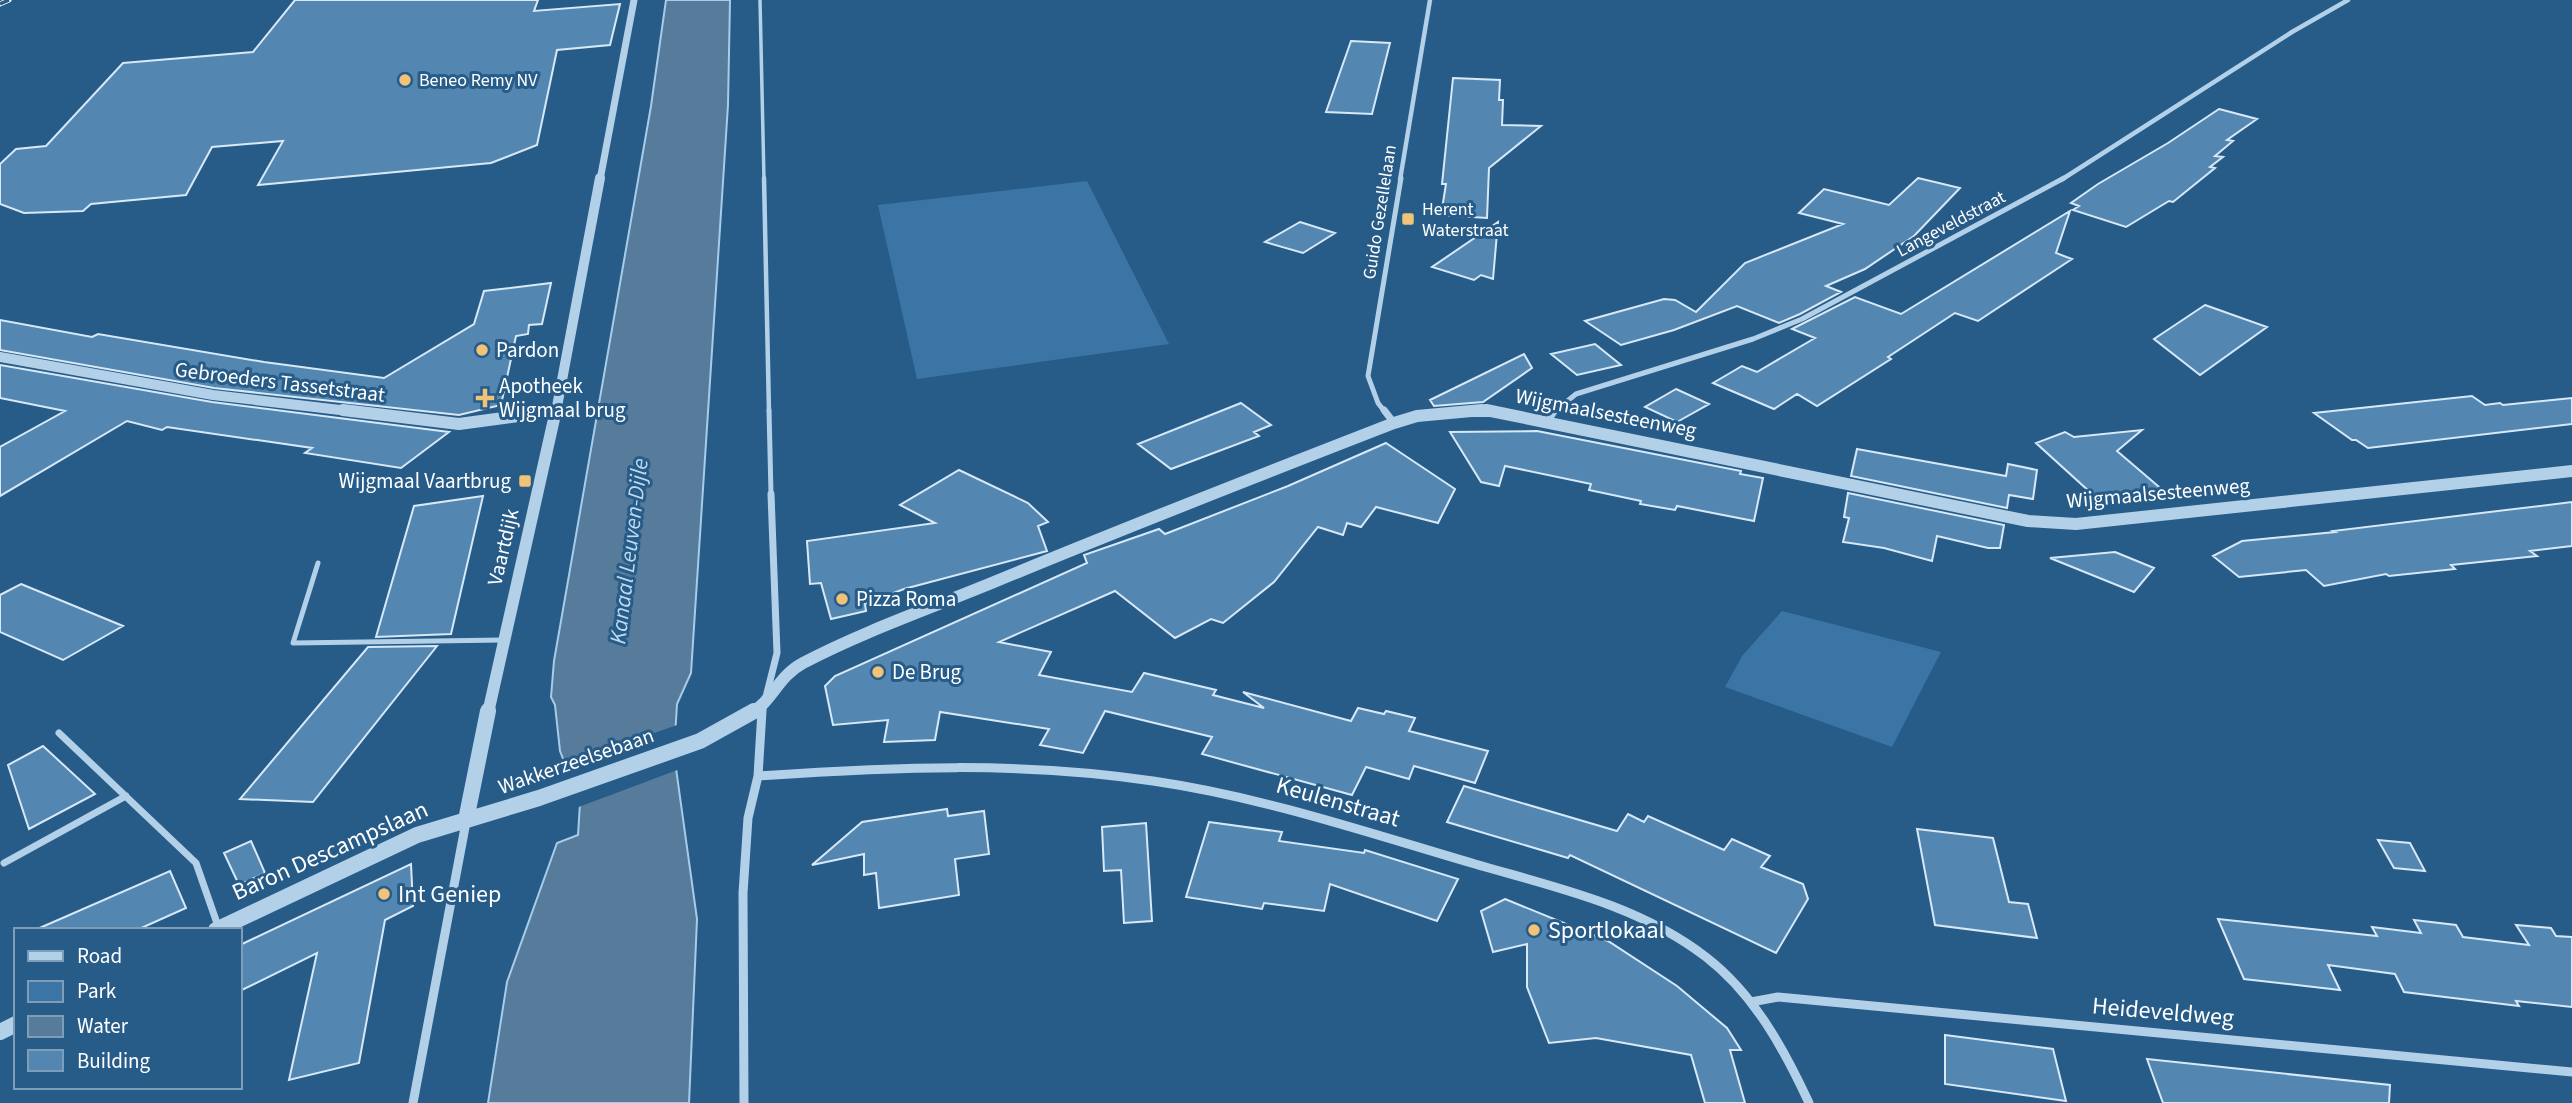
<svg xmlns="http://www.w3.org/2000/svg" width="2572" height="1103" font-family="'Source Sans 3',sans-serif">
	<style>
		.green { fill: #3b75a5 }
		.water { fill: #577b9a; stroke: #a7cce9; stroke-width: 2 }
		.pier { fill: #275b88 }
		.building { fill: #5387b2; stroke: #d7e8f7; stroke-width: 2 }
		.lines { fill: none; stroke-linecap: round; stroke-linejoin: round }
		.service-far3 { stroke: #b3d0e9; stroke-width: 3.5 }
		.service-far2 { stroke: #b3d0e9; stroke-width: 4.5 }
		.service-far1 { stroke: #b3d0e9; stroke-width: 5 }
		.service { stroke: #b3d0e9; stroke-width: 7 }
		.minor-far3 { stroke: #b3d0e9; stroke-width: 4.5 }
		.minor-far2 { stroke: #b3d0e9; stroke-width: 5 }
		.minor-far1 { stroke: #b3d0e9; stroke-width: 7 }
		.minor { stroke: #b3d0e9; stroke-width: 9 }
		.tertiary-far3 { stroke: #b3d0e9; stroke-width: 7 }
		.tertiary-far2 { stroke: #b3d0e9; stroke-width: 10 }
		.tertiary-far1 { stroke: #b3d0e9; stroke-width: 12 }
		.tertiary { stroke: #b3d0e9; stroke-width: 16 }
		.rail-casing { stroke: #fff; stroke-width: 5 }
		.rail { stroke: #275b88; stroke-width: 3.5; stroke-dasharray: 10; stroke-linecap: butt }
		.poi-dot { fill: #f1c378; stroke: #275b88; stroke-width: 2.5 }
		.labels { text-anchor: middle; dominant-baseline: central; stroke-width: 6; stroke-linejoin: round; paint-order: stroke }
		.far-poi-label { font-size: 18px; fill: #fff; stroke: #275b88; text-anchor: start }
		.far-street-label { font-size: 18px; fill: #fff; stroke: #275b88 }
		.poi-label { font-size: 21px; fill: #fff; stroke: #275b88; text-anchor: start }
		.street-label { font-size: 21px; fill: #fff; stroke: #275b88 }
		.water-label { font-size: 23px; font-style: italic; fill: #bfdaf0; stroke: #275b88 }
		.near-street-label { font-size: 24px; fill: #fff; stroke: #275b88 }
		.near-poi-label { font-size: 24px; fill: #fff; stroke: #275b88; text-anchor: start }
	</style>
	<rect width="100%" height="100%" fill="#275b88"/>
	<path class="green" d="M1087,181L1169,344L917,379L878,205Z
		M1782,611L1941,652L1892,747L1725,687L1742,656Z"/>
	<path class="water" d="M666,0H730L728,105L691,673L677,704L674,754L697,919L689,1103H488L507,982L557,843L578,835L580,803L560,751L555,705L551,697L554,661L651,106Z"/>
	<path class="pier" d="M680,724V769L576,808L563,765Z"/>
	<path class="building" d="M295,0H538L534,11L620,4L610,45L557,50L537,145L491,163L258,185L283,141L212,147L186,195L91,204L83,211L24,213L0,204V164L16,149L46,146L123,63L253,52Z
		M1351,41L1390,43L1372,114L1326,112Z
		M1453,78L1500,80L1499,100H1503L1502,125L1541,126L1489,168L1487,218L1441,215L1446,184H1442Z
		M2219,109L2257,119L2227,140L2233,141L2215,156L2223,157L2210,167L2215,168L2173,202L2169,201L2126,227L2073,210L2079,206L2071,203L2098,184L2168,143Z
		M1918,178L1960,188L1914,236L1865,269L1826,286L1841,292L1800,314L1779,323L1737,306L1674,330L1621,345L1585,321L1664,299L1675,300L1696,312L1745,263L1843,224L1799,213L1824,189L1889,205Z
		M2070,211L2056,253L2072,259L1978,321L1955,313L1888,357L1891,359L1817,406L1797,394L1774,409L1713,383L1742,366L1757,372L1815,338L1792,329L1855,297L1901,314Z
		M1300,222L1335,233L1303,253L1265,242Z
		M1498,222L1493,279L1481,275L1474,280L1432,267Z
		M551,283L542,324L529,325L528,334L516,336L501,405L459,415L214,388L0,350V320L92,337L98,334L264,362L384,378L474,324L484,291Z
		M2205,305L2267,327L2200,375L2154,339Z
		M1595,344L1621,365L1577,375L1551,354Z
		M1524,354L1532,368L1483,402L1434,406L1430,400Z
		M0,365L212,402L449,432L401,468L305,453L312,448L167,427L162,430L127,421L0,496V447L65,411L0,398Z
		M1676,389L1709,404L1677,422L1645,407Z
		M2472,396L2485,405L2500,403L2503,405L2572,398V424L2368,448L2356,440H2352L2314,413Z
		M1241,403L1271,425L1254,432L1259,436L1171,469L1138,444Z
		M2142,430L2117,451L2172,498L2112,505L2102,503L2036,443L2065,432L2074,437Z
		M1537,431L1741,471L1740,474L1763,478L1754,521L1677,506L1675,510L1640,504L1641,501L1589,490L1591,484L1505,466L1499,486L1481,482L1450,432Z
		M1386,443L1455,489L1438,523L1376,507L1361,527L1347,523L1343,535L1318,527L1274,582L1223,623L1211,619L1175,638L1115,591L999,642L1051,652L1039,675L1132,692L1144,673L1216,690L1213,695L1264,708L1243,692L1351,721L1358,708L1384,714L1386,711L1415,718L1409,731L1488,751L1475,783L1414,766L1409,779L1366,767L1352,795L1202,754L1212,737L1105,711L1083,753L1040,745L1049,729L940,712L935,740L884,742L888,720L833,725L825,686L835,676L1087,563L1084,555L1159,529L1165,534L1288,486Z
		M1857,449L2006,476L2008,464L2037,470L2033,499L2009,495L2007,508L1851,476Z
		M959,470L1028,503L1048,522L1038,526L1047,551L904,589L865,604L866,611L831,619L821,583L810,584L807,541L935,523L900,505Z
		M1848,493L2004,525L2000,548H1988L1937,536L1932,561L1884,548L1843,542L1849,518L1844,517Z
		M483,496L451,634L376,637L414,506Z
		M2572,502V546L2530,551L2537,556L2451,565L2455,569L2389,576L2386,574L2324,586L2306,570L2239,577L2213,556L2242,541L2335,532L2333,531Z
		M2115,552L2154,568L2134,592L2050,558Z
		M21,584L123,626L63,660L0,632V595Z
		M437,646L313,802L240,799L368,647Z
		M43,746L95,794L29,829L8,765Z
		M1464,786L1617,831L1628,814L1644,822L1648,816L1724,850L1732,839L1770,856L1761,867L1803,884L1808,899L1776,953L1570,855L1568,858L1447,822Z
		M947,809L948,816L984,811L989,854L955,859L959,895L879,908L876,873L864,875V854L812,865L862,822Z
		M1209,822L1282,832L1279,841L1364,853L1365,850L1458,879L1437,921L1330,884L1324,911L1264,903L1262,909L1186,897Z
		M1146,823L1152,921L1124,923L1121,870L1104,871L1102,827Z
		M1917,829L1993,838L2009,902L2028,904L2037,938L1935,925Z
		M2378,840L2410,843L2425,871L2394,868Z
		M251,841L265,873L239,885L224,853Z
		M411,864L413,906L385,920L359,1063L289,1080L317,953L240,991V945Z
		M170,871L186,908L137,930H35Z
		M1505,899L1608,941L1677,986L1727,1028L1741,1050H1730L1745,1103H1705L1691,1055L1596,1038L1549,1043L1527,987V944L1493,952L1481,911Z
		M2218,919L2377,936L2372,927L2421,933L2414,920L2456,925L2463,937L2529,945L2516,925L2551,928L2556,936L2572,937V1007L2516,1001L2519,1006L2404,992L2395,974L2328,965L2340,990L2244,979Z
		M1945,1035L2053,1049L2066,1101L1945,1084Z
		M2147,1059L2390,1085L2389,1103H2163Z"/>
	<g class="lines">
		<path class="service-far3" d="M760,0L764,180"/>
		<path class="service-far2" d="M764,178L769,412"/>
		<path class="service-far1" d="M769,410L771,494
			M318,563L293,643L503,640"/>
		<path class="service" d="M59,733L196,863L218,926
			M4,863L126,796"/>
		<path class="minor-far3" d="M1400,180L1430,0
			M2061,180L2292,32L2348,0"/>
		<path class="minor-far2" d="M1385,412L1378,403L1368,376L1401,178
			M1554,412L1576,394L1753,339L1802,319L2064,178"/>
		<path class="minor-far1" d="M1384,410L1394,423
			M1547,422L1555,410
			M762,713L777,653L771,494"/>
		<path class="minor" d="M758,776C890,767 1022,761 1153,781C1263,797 1369,833 1475,864C1554,887 1639,905 1706,957C1754,994 1784,1049 1809,1103
			M1751,1002L1778,997L2572,1072
			M413,1103L466,822
			M744,1103L743,893L748,818L758,776L762,711"/>
		<path class="tertiary-far3" d="M600,180L634,0"/>
		<path class="tertiary-far2" d="M0,357L213,395L357,412
			M548,412L556,411
			M556,412L600,178
			M1462,412H1495"/>
		<path class="tertiary-far1" d="M343,410L459,424L556,411
			M1486,410L2028,521L2076,524L2572,471
			M488,713L556,410
			M751,713C773,701 777,677 803,663C864,631 931,608 994,582C1127,527 1260,475 1394,423L1417,416L1482,410"/>
		<path class="tertiary" d="M466,820L488,711
			M216,930L417,835L539,798L700,741L754,711
			M0,1032L16,1024"/>
		<defs>
			<path id="rail" d="M0,4L9,0"/>
		</defs>
		<use href="#rail" class="rail-casing"/>
		<use href="#rail" class="rail"/>
	</g>
	<g class="poi-dot">
		<circle cx="405" cy="80" r="7"/>
		<rect x="1401" y="212" width="14" height="14" rx="3.5"/>
		<circle cx="482" cy="350" r="7"/>
		<path d="M481.5 387.5h7v7h7v7h-7v7h-7v-7h-7v-7h7z"/>
		<rect x="518" y="474" width="14" height="14" rx="3.5"/>
		<circle cx="842" cy="599" r="7"/>
		<circle cx="878" cy="672" r="7"/>
		<circle cx="384" cy="894" r="7"/>
		<circle cx="1534" cy="930" r="7"/>
	</g>
	<g class="labels">
		<g class="far-poi-label">
			<text x="419" y="80">Beneo Remy NV</text>
			<text x="1422" y="209">Herent<tspan x="1422" dy="21">Waterstraat</tspan></text>
		</g>
		<g class="far-street-label">
			<text transform="translate(1380 212) rotate(-81)">Guido Gezellelaan</text>
			<text transform="translate(1951 224) rotate(-28)">Langeveldstraat</text>
		</g>
		<g class="poi-label">
			<text x="496" y="350">Pardon</text>
			<text x="499" y="386">Apotheek<tspan x="499" dy="24">Wijgmaal brug</tspan></text>
			<text x="511" y="481" text-anchor="end">Wijgmaal Vaartbrug</text>
			<text x="856" y="599">Pizza Roma</text>
			<text x="892" y="672">De Brug</text>
		</g>
		<g class="street-label">
			<text transform="translate(280 382) rotate(7)">Gebroeders Tassetstraat</text>
			<text transform="translate(1606 413) rotate(11)">Wijgmaalsesteenweg</text>
			<text transform="translate(2158 493) rotate(-5)">Wijgmaalsesteenweg</text>
			<text transform="translate(503 547) rotate(-77)">Vaartdijk</text>
			<text transform="translate(576 761) rotate(-19)">Wakkerzeelsebaan</text>
		</g>
		<g class="water-label">
			<text transform="translate(629 551) rotate(-83)">Kanaal Leuven-Dijle</text>
		</g>
		<g class="near-street-label">
			<text transform="translate(1338 802) rotate(16)">Keulenstraat</text>
			<text transform="translate(330 851) rotate(-24)">Baron Descampslaan</text>
			<text transform="translate(2163 1012) rotate(5)">Heideveldweg</text>
		</g>
		<g class="near-poi-label">
			<text x="398" y="894">Int Geniep</text>
			<text x="1548" y="930">Sportlokaal</text>
		</g>
	</g>
	<rect x="14" y="928" width="228" height="161" fill="#275b88" stroke="#7d9db8" stroke-width="2"/>
	<rect x="28" y="951" width="35" height="10" fill="#b3d0e9" stroke="#7d9db8" stroke-width="2"/>
	<text x="77" y="963" font-size="21" fill="#ffffff">Road</text>
	<rect x="28" y="981" width="35" height="21" fill="#3b75a5" stroke="#7d9db8" stroke-width="2"/>
	<text x="77" y="998" font-size="21" fill="#ffffff">Park</text>
	<rect x="28" y="1016" width="35" height="21" fill="#577b9a" stroke="#7d9db8" stroke-width="2"/>
	<text x="77" y="1033" font-size="21" fill="#ffffff">Water</text>
	<rect x="28" y="1050" width="35" height="21" fill="#5387b2" stroke="#7d9db8" stroke-width="2"/>
	<text x="77" y="1068" font-size="21" fill="#ffffff">Building</text>
</svg>
